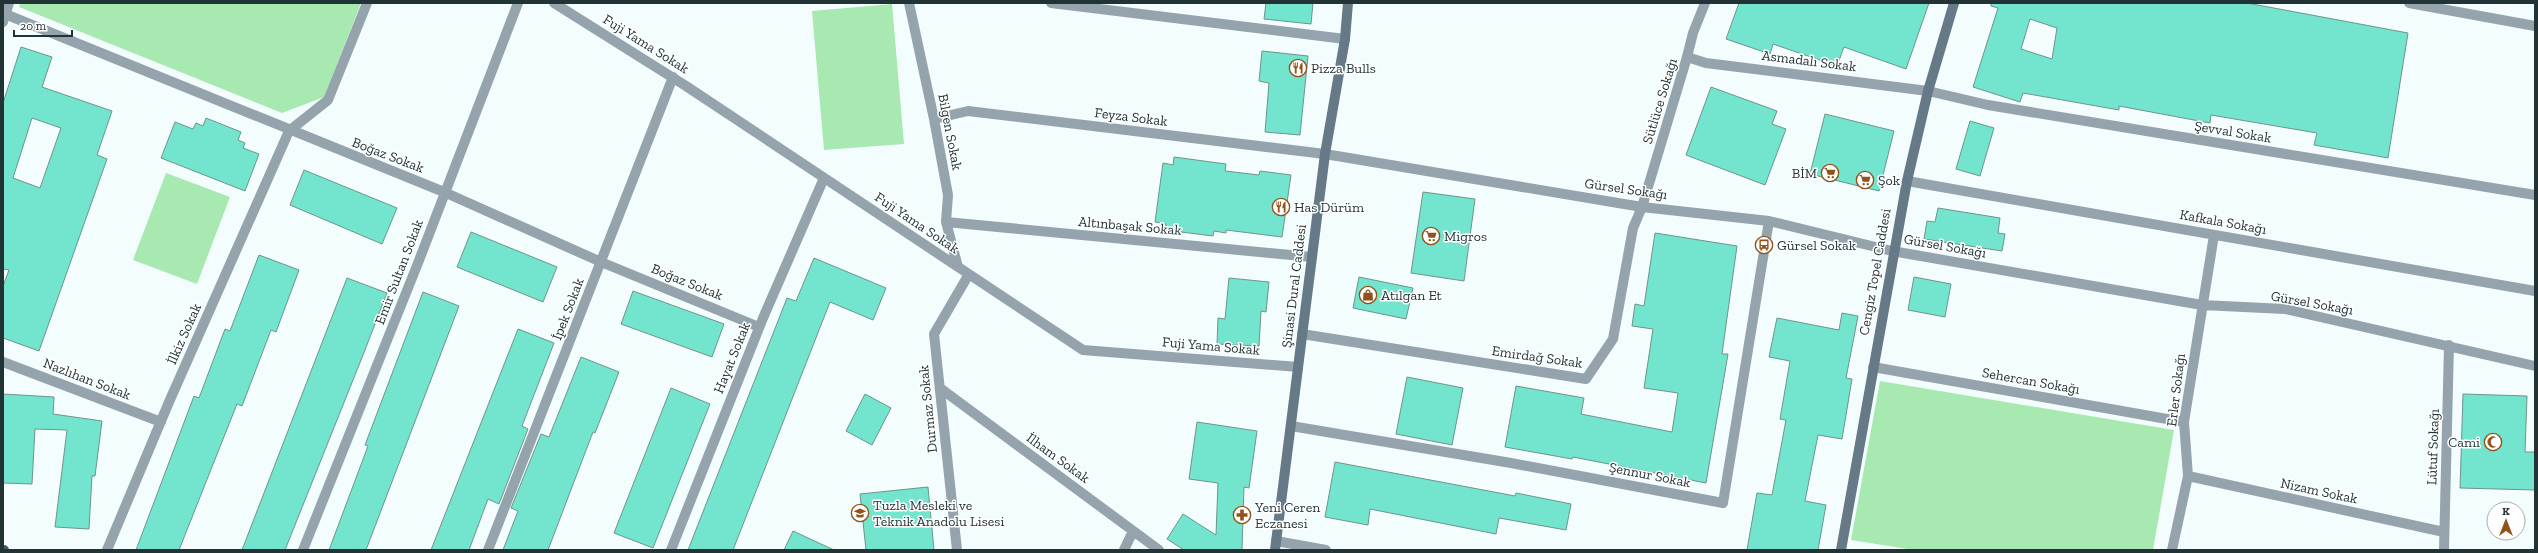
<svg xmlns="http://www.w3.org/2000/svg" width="2538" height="553" font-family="'Zilla Slab',serif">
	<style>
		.green { fill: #a7e9b0 }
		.building { fill: #73e4cd; stroke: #6d958b; fill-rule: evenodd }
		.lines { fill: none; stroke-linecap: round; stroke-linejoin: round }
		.street { stroke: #95a3ac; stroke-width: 10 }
		.secondary { stroke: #657986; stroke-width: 10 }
		.primary { stroke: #435b6b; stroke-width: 10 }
		.labels { text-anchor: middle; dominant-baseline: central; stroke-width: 3; stroke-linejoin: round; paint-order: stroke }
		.street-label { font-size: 14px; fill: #213335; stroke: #fff }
		.poi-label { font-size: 14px; fill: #213335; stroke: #fff; text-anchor: start }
	</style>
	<rect width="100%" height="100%" fill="#f4fdfe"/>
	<path class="green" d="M20,3H361L324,97L282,113L19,7Z
		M892,4L904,144L824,150L812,11Z
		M166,173L230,197L197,284L133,260Z
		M1880,381L2174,430L2153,550H1914L1851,540Z"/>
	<path class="building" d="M1266,3H1313L1311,24L1264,19Z
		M1739,3H1929L1906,69L1844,47L1837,66L1773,44L1770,54L1726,39Z
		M1991,3H2247L2408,33L2388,158L2314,145L2317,133L2211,115L2210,123L2119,106V110L2023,93L2020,102L1973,87L1998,8L1991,6ZM2030,19L2057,28L2052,59L2021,49Z
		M21,47L52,57L42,87L112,111L97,155L107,159L39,351L3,338V286L9,270L3,269V103ZM32,118L61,128L40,188L13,178Z
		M1262,51L1308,56L1300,135L1265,132L1269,83L1259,81Z
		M1711,87L1777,111L1772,124L1786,129L1765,185L1686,155Z
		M1825,114L1894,131L1879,191L1810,174Z
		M206,118L241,132L238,140L245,143L243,148L259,154L245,191L161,158L175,122L193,129L196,123L203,126Z
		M1970,121L1994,128L1980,176L1956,169Z
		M1174,157L1226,164L1225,171L1259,175L1260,171L1291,175L1282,237L1226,230V233L1214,231L1213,236L1165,230L1166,224L1155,222L1163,163L1173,165Z
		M304,170L397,208L382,244L290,205Z
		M1423,192L1475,199L1464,281L1411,273Z
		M1938,208L2000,218L1998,233L2005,234L2002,251L1924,239L1927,221L1935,222Z
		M471,232L557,267L543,302L457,267Z
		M1655,233L1737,246L1722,354H1728L1706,483L1573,457L1572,459L1505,447L1516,386L1584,398L1581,414L1672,432L1678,393L1644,388L1653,329L1632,326L1635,304L1644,306Z
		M259,255L299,270L276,332L271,330L242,406L237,404L179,550H136L194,396L199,398L225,329L230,331Z
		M814,258L886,288L873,320L830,302L733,550H688L787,298L796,301Z
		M1359,277L1413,288L1406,319L1353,308Z
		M1914,277L1951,284L1945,317L1908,310Z
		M347,278L387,293L363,355L285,550H242Z
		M1229,278L1269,282L1266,312L1261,311L1259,346L1217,344L1218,318L1225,319Z
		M633,291L724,324L712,357L621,324Z
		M423,292L459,306L366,550H329L368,446L365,445Z
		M1842,313L1858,316L1846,378L1852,379L1842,439L1818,435L1805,501L1826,505L1818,550H1747L1757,493L1772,495L1786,420L1780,419L1790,361L1769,357L1777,318L1839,330Z
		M518,329L554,343L522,426L528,429L499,504L488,499L469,550H431Z
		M581,357L619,372L595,433L593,432L548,550H503L518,511L511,508L541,434L549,437Z
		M1407,377L1463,388L1452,445L1396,434Z
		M671,388L710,404L653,548L614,533Z
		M3,394L54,397L53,414L102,421L95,476H92L89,529L55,527L67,430L35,429L32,484L3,483Z
		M865,394L891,408L872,445L846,431Z
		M2463,394L2527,396L2525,452H2535V490L2460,488Z
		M1197,422L1257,431L1249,488L1244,487L1242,550H1184L1167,539L1183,514L1216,535L1218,483L1189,479Z
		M1335,462L1515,496L1516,493L1571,504L1566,530L1499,518L1496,534L1370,509L1368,525L1325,517Z
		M928,487L934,550H866L860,494Z
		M793,531L834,550H784Z"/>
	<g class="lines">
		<path class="street" d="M554,3L686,86L1083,350L1298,367
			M909,3L934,119L948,195L946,222L958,267
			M1051,3L1345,39
			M2409,3L2535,26
			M5,14L444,192L601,262L759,327
			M3,22L9,3
			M1687,57L1706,63L1928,91L1988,105L2535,195
			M934,119L968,111L1325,154L1642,207L1769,221L1892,251L2202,305L2285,309L2535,366
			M1907,181L2535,291
			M946,222L1312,257
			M1302,334L1586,379L1613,339L1633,228L1642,207L1687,57L1693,33L1705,3
			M3,362L161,422
			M1873,367L2184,422
			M940,388L1159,550
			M1291,426L1511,463L1723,503L1769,221
			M2188,476L2444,532
			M1276,541L1326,550
			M107,550L169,402L289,131L328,100L367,3
			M303,550L418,263L518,3
			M488,550L673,77
			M671,550L763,318L824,178
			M957,550L934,334L969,274
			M1124,550L1133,531
			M2172,550L2188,476L2184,422L2214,235
			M2444,550L2449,345"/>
		<path class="secondary" d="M1275,550L1325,154L1345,39L1348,3
			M1841,550L1907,181L1928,91L1954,3"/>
		<path class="primary" d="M3,550H4"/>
	</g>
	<defs>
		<symbol id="restaurant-ring" viewBox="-11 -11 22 22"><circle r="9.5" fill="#fff" stroke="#92531a" stroke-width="1.5"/><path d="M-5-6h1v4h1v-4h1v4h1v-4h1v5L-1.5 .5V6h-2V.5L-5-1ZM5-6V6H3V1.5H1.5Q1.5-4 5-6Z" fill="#92531a"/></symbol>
		<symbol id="supermarket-ring" viewBox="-11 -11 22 22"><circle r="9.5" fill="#fff" stroke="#92531a" stroke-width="1.5"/><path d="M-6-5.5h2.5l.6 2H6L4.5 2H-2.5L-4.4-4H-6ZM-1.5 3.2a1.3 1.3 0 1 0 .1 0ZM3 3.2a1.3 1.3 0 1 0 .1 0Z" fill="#92531a"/></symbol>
		<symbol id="bus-ring" viewBox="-11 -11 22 22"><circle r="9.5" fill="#fff" stroke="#92531a" stroke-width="1.5"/><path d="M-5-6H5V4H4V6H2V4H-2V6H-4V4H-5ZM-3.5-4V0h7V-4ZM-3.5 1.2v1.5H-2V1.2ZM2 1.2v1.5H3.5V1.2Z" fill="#92531a"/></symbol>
		<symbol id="shop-ring" viewBox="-11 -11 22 22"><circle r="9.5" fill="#fff" stroke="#92531a" stroke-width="1.5"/><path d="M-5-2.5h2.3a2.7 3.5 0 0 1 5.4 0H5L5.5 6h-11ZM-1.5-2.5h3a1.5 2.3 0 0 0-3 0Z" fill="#92531a"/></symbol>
		<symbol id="mosque-ring" viewBox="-11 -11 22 22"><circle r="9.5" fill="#fff" stroke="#92531a" stroke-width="1.5"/><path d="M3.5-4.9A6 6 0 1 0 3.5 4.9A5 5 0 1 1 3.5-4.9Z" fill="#92531a"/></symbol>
		<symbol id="school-ring" viewBox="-11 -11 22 22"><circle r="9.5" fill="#fff" stroke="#92531a" stroke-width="1.5"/><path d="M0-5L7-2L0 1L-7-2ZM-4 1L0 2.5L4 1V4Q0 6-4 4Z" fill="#92531a"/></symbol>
		<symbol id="pharmacy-ring" viewBox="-11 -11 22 22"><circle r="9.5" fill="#fff" stroke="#92531a" stroke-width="1.5"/><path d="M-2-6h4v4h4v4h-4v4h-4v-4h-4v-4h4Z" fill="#92531a"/></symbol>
	</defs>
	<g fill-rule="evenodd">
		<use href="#restaurant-ring" x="1288" y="58" width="20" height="20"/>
		<use href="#supermarket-ring" x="1820" y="163" width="20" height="20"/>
		<use href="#supermarket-ring" x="1855" y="170" width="20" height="20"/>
		<use href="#restaurant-ring" x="1271" y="197" width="20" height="20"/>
		<use href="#supermarket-ring" x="1421" y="226" width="20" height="20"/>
		<use href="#bus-ring" x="1754" y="235" width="20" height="20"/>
		<use href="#shop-ring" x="1358" y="285" width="20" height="20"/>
		<use href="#mosque-ring" x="2483" y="432" width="20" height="20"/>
		<use href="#school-ring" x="850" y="503" width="20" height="20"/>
		<use href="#pharmacy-ring" x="1232" y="505" width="20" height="20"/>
	</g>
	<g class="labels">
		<g class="street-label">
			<text transform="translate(646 44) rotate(32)">Fuji Yama Sokak</text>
			<text transform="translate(1809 61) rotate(7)">Asmadalı Sokak</text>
			<text transform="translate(1660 101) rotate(-73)">Sütlüce Sokağı</text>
			<text transform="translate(1131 117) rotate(7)">Feyza Sokak</text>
			<text transform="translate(950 132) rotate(79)">Bilgen Sokak</text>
			<text transform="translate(2233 132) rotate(9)">Şevval Sokak</text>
			<text transform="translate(388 155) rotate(21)">Boğaz Sokak</text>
			<text transform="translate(1626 189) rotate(8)">Gürsel Sokağı</text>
			<text transform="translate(2223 222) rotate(10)">Kafkala Sokağı</text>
			<text transform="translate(917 223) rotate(34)">Fuji Yama Sokak</text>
			<text transform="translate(1130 226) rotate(5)">Altınbaşak Sokak</text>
			<text transform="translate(1945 246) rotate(10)">Gürsel Sokağı</text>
			<text transform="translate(399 272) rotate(-69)">Emir Sultan Sokak</text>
			<text transform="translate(1875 272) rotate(-80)">Cengiz Topel Caddesi</text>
			<text transform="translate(687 282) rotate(22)">Boğaz Sokak</text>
			<text transform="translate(1294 286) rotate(-83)">Şinasi Dural Caddesi</text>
			<text transform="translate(2312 303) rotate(10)">Gürsel Sokağı</text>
			<text transform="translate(568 309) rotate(-69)">İpek Sokak</text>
			<text transform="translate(184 334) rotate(-66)">İlkiz Sokak</text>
			<text transform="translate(1211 346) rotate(5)">Fuji Yama Sokak</text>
			<text transform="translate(1537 357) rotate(8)">Emirdağ Sokak</text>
			<text transform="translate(732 358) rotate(-68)">Hayat Sokak</text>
			<text transform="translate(87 379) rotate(21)">Nazlıhan Sokak</text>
			<text transform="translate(2031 381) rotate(10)">Sehercan Sokağı</text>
			<text transform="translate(2176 390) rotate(-83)">Erler Sokağı</text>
			<text transform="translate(928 409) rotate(-96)">Durmaz Sokak</text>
			<text transform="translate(2433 447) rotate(-88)">Lütuf Sokağı</text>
			<text transform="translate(1058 458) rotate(36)">İlham Sokak</text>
			<text transform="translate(1650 475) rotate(11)">Şennur Sokak</text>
			<text transform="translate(2319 491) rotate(12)">Nizam Sokak</text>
		</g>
		<g class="poi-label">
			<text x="1311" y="68">Pizza Bulls</text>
			<text x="1817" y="173" text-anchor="end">BİM</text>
			<text x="1878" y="180">Şok</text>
			<text x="1294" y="207">Has Dürüm</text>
			<text x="1444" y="236">Migros</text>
			<text x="1777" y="245">Gürsel Sokak</text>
			<text x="1381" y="295">Atılgan Et</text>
			<text x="2480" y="442" text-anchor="end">Cami</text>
			<text x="873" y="505">Tuzla Mesleki ve<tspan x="873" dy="16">Teknik Anadolu Lisesi</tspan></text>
			<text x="1255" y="507">Yeni Ceren<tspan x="1255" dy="16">Eczanesi</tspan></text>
		</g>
	</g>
	<rect width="2538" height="553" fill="none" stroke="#213335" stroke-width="8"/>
	<g transform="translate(2506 521)"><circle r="19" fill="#ffffff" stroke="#a6adae"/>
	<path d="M0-3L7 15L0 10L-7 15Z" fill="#92531a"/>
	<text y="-6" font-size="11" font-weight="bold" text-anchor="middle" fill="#213335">K</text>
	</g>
	<path d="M14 30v6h58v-6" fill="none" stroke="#213335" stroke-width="2"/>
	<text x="20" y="30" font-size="12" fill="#213335" stroke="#ffffff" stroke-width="3" paint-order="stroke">20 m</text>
</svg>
